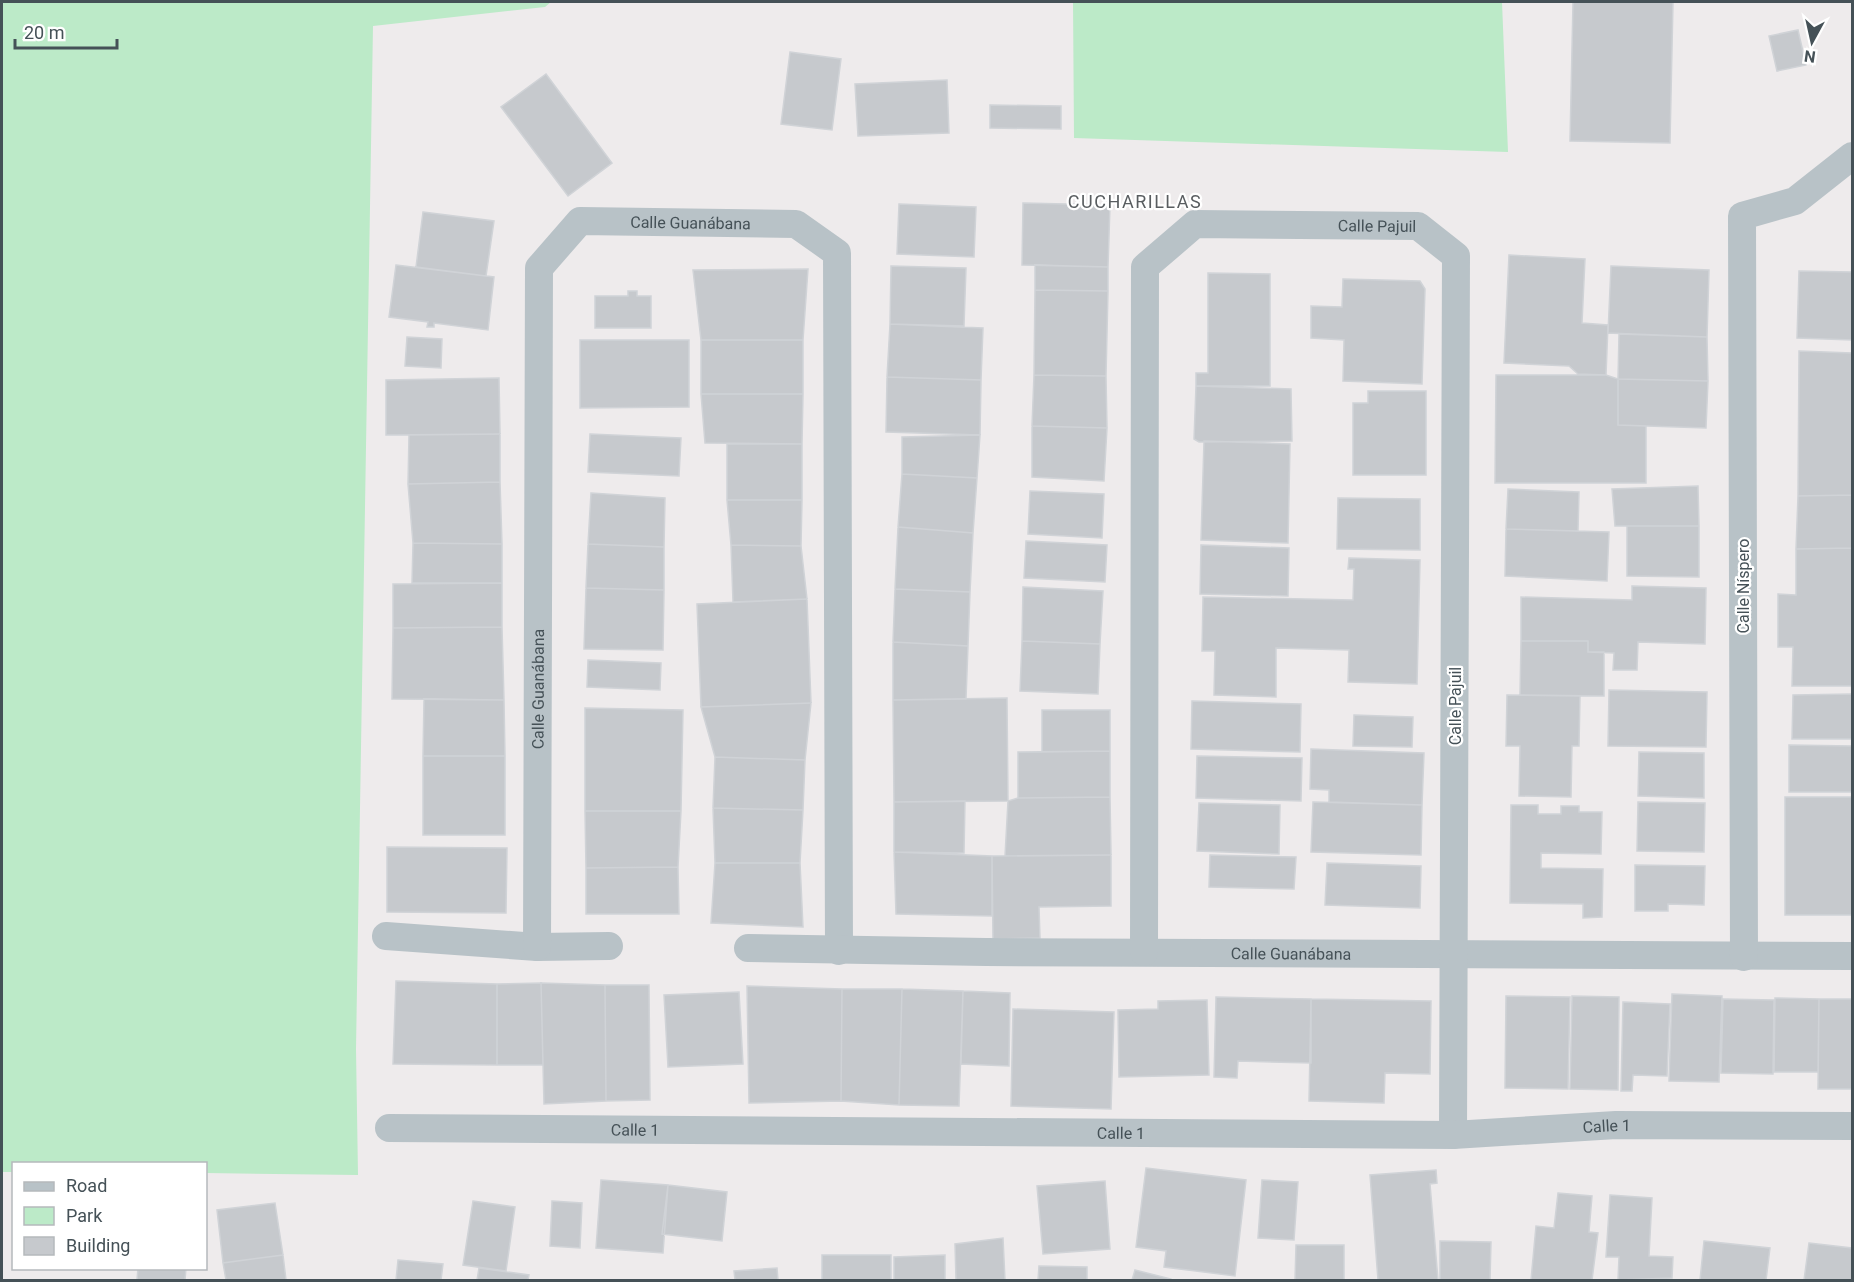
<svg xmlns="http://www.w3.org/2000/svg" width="1854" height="1282" font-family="Roboto,sans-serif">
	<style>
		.green { fill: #bceac8 }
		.building { fill: #c6c9cd; stroke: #d0d3d7; stroke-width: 1.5 }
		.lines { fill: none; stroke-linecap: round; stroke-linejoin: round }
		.minor { stroke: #b8c2c7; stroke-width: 28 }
		.labels { text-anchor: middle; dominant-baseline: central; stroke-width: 4.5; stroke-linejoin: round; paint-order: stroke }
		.street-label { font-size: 16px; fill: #455157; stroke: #fff }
		.neighbourhood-label { font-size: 18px; letter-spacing: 1.5px; fill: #595d60; stroke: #fff }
	</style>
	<rect width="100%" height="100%" fill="#eeebec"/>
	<path class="green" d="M2,2H551L545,7L373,26L356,1049L358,1175L206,1173V1164H14L13,1172H2Z
		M1073,2H1502L1508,152L1074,138Z"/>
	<path class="building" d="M1573,2H1673L1670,143L1570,141Z
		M1798,30L1806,65L1777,71L1769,36Z
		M790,52L841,59L832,130L781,124Z
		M546,74L612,163L568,196L501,107Z
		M947,80L949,133L858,136L855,84Z
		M990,105L1061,106V129L990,128Z
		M1023,203L1110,205L1108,267L1022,265Z
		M899,204L976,207L974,257L897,254Z
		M423,212L494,221L486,276L416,267Z
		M1509,255L1585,259L1582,323L1608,325L1606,375L1578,374L1569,366L1504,363Z
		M396,265L494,277L488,330L434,323V327H427L428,322L389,317Z
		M1035,265L1108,267V291L1035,290Z
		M891,266L966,268L964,326L890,324Z
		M1611,266L1709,270L1707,337L1608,333Z
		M808,269L803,340H701L693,270Z
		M1799,271L1852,272V340L1797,338Z
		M1208,273L1270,274V386H1196V373H1208Z
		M1343,279L1420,281L1425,289L1422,384L1343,381L1344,340L1311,338V306L1342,307Z
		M1035,290L1108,291L1106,376L1034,375Z
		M628,291H637V296H651V328H595V296H628Z
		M890,324L983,328L981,380L887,377Z
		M1619,334L1707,337L1708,381L1618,379Z
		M407,337L442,339L441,368L405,366Z
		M580,340H689V407L580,408Z
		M701,340H803V394H701Z
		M1799,351L1852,353V495L1798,496Z
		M1034,375L1106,376L1107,428L1032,426Z
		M1496,375H1606L1618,379V425L1646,426V483H1495Z
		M887,377L981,380L980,435L886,432Z
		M499,378L500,434L386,435V380Z
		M1618,379L1708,381L1706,428L1618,425Z
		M1196,386L1291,389L1292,441L1199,442L1194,439Z
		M1368,391H1426V475H1353V403H1368Z
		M701,394H803L802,444L705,443Z
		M1032,426L1107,428L1104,481L1032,477Z
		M500,434V482L408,484L409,435Z
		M590,434L681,438L679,476L588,472Z
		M980,435L977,478L902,474V437Z
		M1204,441L1290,444L1288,543L1201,540Z
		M727,444H802V500H727Z
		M902,474L977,478L973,533L898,527Z
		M500,482L502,544L413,543L408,484Z
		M1698,486L1699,526H1615L1612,489Z
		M1508,489L1579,492L1578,531L1506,529Z
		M1030,491L1104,494L1102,538L1028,534Z
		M591,493L665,498L664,547L588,544Z
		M1852,495V548L1796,549L1798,496Z
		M1338,498L1420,499V550L1337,549Z
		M727,500H802L801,546L731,545Z
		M1627,526H1699V577L1627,576Z
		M898,527L973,533L970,592L895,589Z
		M1506,529L1609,532L1607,581L1505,576Z
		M1026,541L1107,545L1105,582L1024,578Z
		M413,543L502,544V583H412Z
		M588,544L664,547V590L586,588Z
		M731,545L801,546L807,599L733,602Z
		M1201,545L1289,548L1288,596L1200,594Z
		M1852,548V686H1792L1793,647H1778V594L1796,595V549Z
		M1349,558L1420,560L1417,684L1348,682L1349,650L1276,648V697L1214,695L1215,651H1202L1203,597L1353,600L1354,569H1348Z
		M502,583V627L393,628V584Z
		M1632,586L1706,588L1705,644L1638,642L1637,670H1613L1614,653L1588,652V641H1521V597L1632,600Z
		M1023,587L1103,591L1100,644L1022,641Z
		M586,588L664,590L663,650L584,649Z
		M895,589L970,592L968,646L893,642Z
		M807,599L811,703L701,707L697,604Z
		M502,627L504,700L392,699L393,628Z
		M1022,641L1100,644L1098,694L1020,691Z
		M1521,641H1588V652H1604V696L1520,695Z
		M893,642L968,646L966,699L893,700Z
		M588,660L661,663L660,690L587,687Z
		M1609,690L1707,692L1706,747L1608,746Z
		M1852,694V739H1792L1793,695Z
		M1507,695L1580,696L1579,746H1572L1571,797L1519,796L1520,746H1506Z
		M1007,698L1008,801L894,802L893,700Z
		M424,699L504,700L505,756H423Z
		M1192,701L1301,704L1300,752L1191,749Z
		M811,703L805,760L715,757L701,707Z
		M585,708L683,710L681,811H585Z
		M1042,710H1110V751L1042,752Z
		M1354,715L1413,717L1412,747L1353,746Z
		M1789,745L1852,746V792H1789Z
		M1311,749L1424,753L1422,805L1329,802V790L1310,789Z
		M1110,751V797L1018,798V752Z
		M1639,752L1704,753V798L1638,796Z
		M423,756H505V835H423Z
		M1197,756L1302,758L1301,801L1196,798Z
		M715,757L805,760L803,810L713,808Z
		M1110,797L1111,855L1005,856L1008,801L1018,798Z
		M1785,797H1852V915H1785Z
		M965,801L964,853L894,852V802Z
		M1313,802L1422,805L1421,855L1311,852Z
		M1638,802L1705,803L1704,852L1637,851Z
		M1199,803L1280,805L1279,854L1197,851Z
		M1511,805H1538V814H1561V806H1579V812H1602L1601,854L1541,853V868L1603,869L1602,917L1583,918V904L1510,903Z
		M713,808L803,810L800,863H715Z
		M585,811H681L678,867L586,868Z
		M387,847L507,848L506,913L387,912Z
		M894,852L992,856V916L896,914Z
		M1111,855V906L1039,907L1040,938L993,939L992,856Z
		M1210,855L1296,857L1294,889L1209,887Z
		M715,863H800L803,927L711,923Z
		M1327,863L1421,866L1420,908L1325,905Z
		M1635,865L1705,866L1704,905L1668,904V911H1635Z
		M678,867L679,914H586V868Z
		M396,981L497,984V1065L393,1064Z
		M541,983L605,985L606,1101L544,1104Z
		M541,983L543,1065H497V984Z
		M605,985H649L650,1100L606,1101Z
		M747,986L842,989L841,1101L749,1103Z
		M842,989H902L899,1105L841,1101Z
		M902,989L963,991L959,1106L899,1105Z
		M963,991L1010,993L1009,1066L961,1064Z
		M739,992L743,1064L668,1067L664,995Z
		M1672,994L1722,996L1719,1082L1669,1081Z
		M1506,996L1570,997L1568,1089L1505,1088Z
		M1572,996L1619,997L1618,1090L1570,1089Z
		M1216,997L1311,999V1063L1238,1061L1237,1078L1214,1077Z
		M1775,998L1819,999L1818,1072H1774Z
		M1311,999L1431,1001L1430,1074L1385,1073L1384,1103L1309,1101Z
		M1723,999L1774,1000L1773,1074L1721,1073Z
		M1819,999H1852V1089H1818Z
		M1207,1000L1209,1075L1119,1077L1118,1010L1158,1009V1001Z
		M1623,1002L1670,1004L1667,1076L1633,1075L1632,1091H1621Z
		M1013,1009L1114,1012L1111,1109L1011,1106Z
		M1146,1168L1246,1180L1235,1276L1164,1267L1166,1251L1136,1247Z
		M1436,1170L1437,1183L1430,1184L1438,1280H1378L1370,1175Z
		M601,1180L668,1185L663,1253L596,1248Z
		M1262,1180L1298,1182L1294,1240L1258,1238Z
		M1105,1181L1110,1249L1043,1254L1037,1186Z
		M668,1185L727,1192L722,1241L662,1234Z
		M1558,1193L1592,1196L1589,1232L1598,1233L1592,1280H1531L1536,1226L1554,1228Z
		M1610,1195L1652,1198L1649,1256L1673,1257L1672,1278L1618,1280L1619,1257H1606Z
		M473,1201L515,1207L506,1271L463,1265Z
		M552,1201L582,1203L580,1248L550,1246Z
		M275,1203L283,1255L223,1263L217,1210Z
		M1003,1238L1005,1280H956L955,1244Z
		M1440,1241L1491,1242L1490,1280H1440Z
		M1704,1241L1770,1248L1766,1280H1700Z
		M1809,1243L1852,1248V1280H1804Z
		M1296,1245H1344V1280H1295Z
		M283,1255L286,1280H226L223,1263Z
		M822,1255H891V1280H822Z
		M945,1255V1280H894V1257Z
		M398,1260L443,1264L441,1280H396Z
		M1039,1266L1087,1267V1280H1038Z
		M138,1268H186L185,1280H137Z
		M479,1268L529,1275L528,1280H477Z
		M777,1268L778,1280H735L734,1271Z
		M1135,1270L1171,1279V1280H1132Z"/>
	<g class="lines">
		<g class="minor">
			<path d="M386,936L537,947L609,946"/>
			<path id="s1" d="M537,947L539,268L580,221L796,224L837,253L839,951"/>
			<path id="s2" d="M748,948L986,952L1852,956"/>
			<path id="s3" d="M1144,952L1145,267L1195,224L1418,226L1456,256L1453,1135"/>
			<path d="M1744,957L1742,216L1795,201L1852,156"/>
			<path id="s4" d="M389,1128L1453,1135L1616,1125L1852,1126"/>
		</g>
	</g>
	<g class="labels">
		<g class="street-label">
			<text stroke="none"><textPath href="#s1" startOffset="852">Calle Guanábana</textPath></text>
			<text stroke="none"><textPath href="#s3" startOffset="933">Calle Pajuil</textPath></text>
			<text transform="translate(1743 586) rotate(-90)">Calle Níspero</text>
			<text stroke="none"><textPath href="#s1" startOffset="258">Calle Guanábana</textPath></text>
			<text transform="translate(1455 706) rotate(-90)">Calle Pajuil</text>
			<text stroke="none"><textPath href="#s2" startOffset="543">Calle Guanábana</textPath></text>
			<text stroke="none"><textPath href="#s4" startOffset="1218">Calle 1</textPath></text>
			<text stroke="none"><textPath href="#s4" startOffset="246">Calle 1</textPath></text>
			<text stroke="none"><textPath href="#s4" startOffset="732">Calle 1</textPath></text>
		</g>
		<g class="neighbourhood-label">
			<text x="1135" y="201">CUCHARILLAS</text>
		</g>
	</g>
	<rect width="1854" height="1282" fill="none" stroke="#455157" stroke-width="6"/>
	<rect x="12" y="1162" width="195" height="108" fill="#ffffff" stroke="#b5b9bc" stroke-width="1.5"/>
	<rect x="24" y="1182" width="30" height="9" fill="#b8c2c7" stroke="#b5b9bc" stroke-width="1.5"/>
	<text x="66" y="1192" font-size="18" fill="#455157">Road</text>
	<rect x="24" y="1207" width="30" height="18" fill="#bceac8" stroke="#b5b9bc" stroke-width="1.5"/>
	<text x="66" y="1222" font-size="18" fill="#455157">Park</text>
	<rect x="24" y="1237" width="30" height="18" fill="#c6c9cd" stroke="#b5b9bc" stroke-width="1.5"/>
	<text x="66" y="1252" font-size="18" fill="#455157">Building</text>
	<g transform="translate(1812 42) rotate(188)" stroke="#ffffff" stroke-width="4.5" paint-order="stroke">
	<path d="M0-4.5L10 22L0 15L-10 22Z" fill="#455157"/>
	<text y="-9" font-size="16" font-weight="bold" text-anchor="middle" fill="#455157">N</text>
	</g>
	<path d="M15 39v9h102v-9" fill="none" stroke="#455157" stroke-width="3"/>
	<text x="24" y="39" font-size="18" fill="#455157" stroke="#ffffff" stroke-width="4.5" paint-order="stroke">20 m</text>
</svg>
